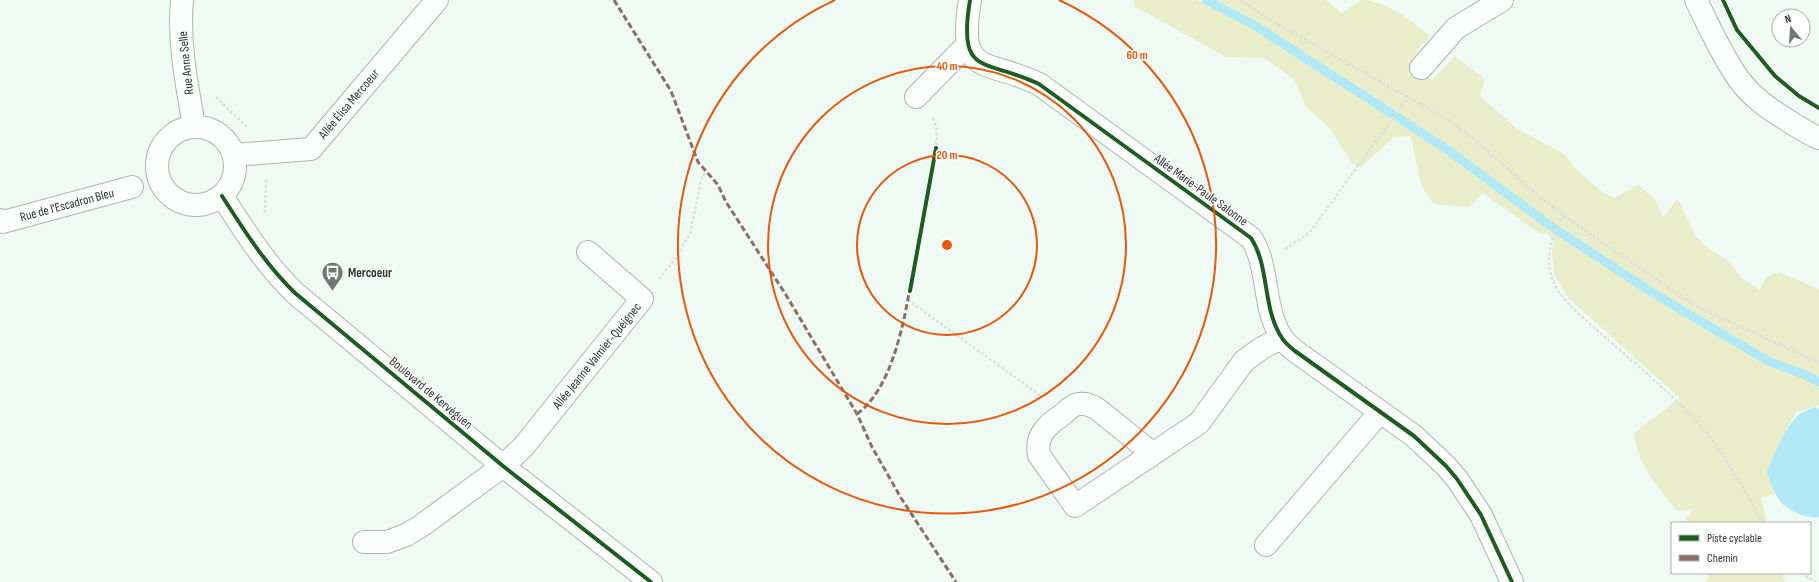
<svg xmlns="http://www.w3.org/2000/svg" width="1819" height="582" font-family="'Sofia Sans Condensed',sans-serif">
	<style>
		.green { fill: #eaedca }
		.water { fill: #b2e9f6 }
		.lines { fill: none; stroke-linecap: round; stroke-linejoin: round }
		.stream { stroke: #b2e9f6; stroke-width: 9 }
		.street-casing { stroke: #adb4b0; stroke-width: 24 }
		.path { stroke: #dde0df; stroke-width: 2.5; stroke-dasharray: 3 2; stroke-linecap: butt }
		.street { stroke: #fdfefe; stroke-width: 22 }
		.quiet { stroke: #8d6e63; stroke-width: 3; stroke-dasharray: 6 3; stroke-linecap: butt }
		.cycleway-casing { stroke: #fff; stroke-width: 6 }
		.cycleway { stroke: #1b5e20; stroke-width: 4 }
		.ring { fill: none; stroke: #e8590c; stroke-width: 2 }
		.labels { text-anchor: middle; dominant-baseline: central; stroke-width: 3; stroke-linejoin: round; paint-order: stroke }
		.street-label { font-size: 13px; fill: #2c322f; stroke: #fff }
		.poi-label { font-size: 13px; font-weight: bold; fill: #2c322f; stroke: #fff; text-anchor: start }
		.centre { fill: #e8590c; stroke: #fff; stroke-width: 2 }
		.ring-label { font-size: 12px; text-anchor: middle; font-weight: bold; fill: #e8590c; stroke: #fff; stroke-width: 3; stroke-linejoin: round; paint-order: stroke }
	</style>
	<rect width="100%" height="100%" fill="#f0faf5"/>
	<path class="green" d="M1134,0H1197L1201,2L1205,0H1326L1341,13L1362,0C1385,0 1414,22 1430,37L1417,50L1414,65L1432,80L1455,56L1485,79L1480,96L1516,128L1564,154L1577,170L1602,192L1614,198L1638,185L1654,198L1663,217L1678,199L1696,237L1709,249L1726,259L1743,279L1760,290L1766,277L1779,272L1819,289V405L1797,412L1786,429V459L1776,493L1761,498L1767,523H1690L1686,519L1693,509L1677,511C1658,488 1637,464 1634,433L1680,398L1568,298L1554,274L1552,251L1554,240L1547,234L1537,232L1483,193L1469,207L1434,204C1414,180 1419,162 1410,136L1394,137L1361,167L1352,163L1328,126L1306,107L1294,79L1264,58L1226,57L1134,6Z
		M1710,573H1782L1785,582H1705Z"/>
	<path class="water" d="M1815,407L1819,409V517C1807,520 1784,509 1778,498C1773,490 1770,481 1767,472C1773,456 1784,430 1796,417C1801,412 1809,409 1815,407Z"/>
	<g class="lines">
		<path class="stream" d="M1206,0L1254,25L1411,126L1448,150L1552,227L1653,293L1768,361L1806,375L1819,382"/>
		<defs>
			<path id="street" d="M182,0C178,42 187,85 194,126
				M970,0C957,78 985,58 1039,84L1251,238C1270,267 1262,308 1282,338C1285,343 1290,347 1295,351L1414,436L1446,466L1457,479L1481,515L1512,582
				M1696,0C1709,26 1721,54 1738,78C1750,96 1769,109 1787,120C1797,126 1808,134 1819,138
				M1421,68L1456,28L1502,0
				M916,97L967,45
				M157 166a39 39 0 1 1 78 0a39 39 0 1 1-78 0Z
				M234,155L311,149L437,0
				M222,196C244,230 265,264 295,293L503,466L651,582
				M0,220L3,222L132,187
				M1152,453L1096,408C1089,405 1083,402 1075,405C1070,407 1066,412 1062,415C1047,425 1035,436 1039,455L1075,506L1199,423L1244,361L1262,348L1281,338
				M364,542H387L406,535L421,526L503,466L524,446L642,299L588,252
				M1266,545L1380,412"/>
		</defs>
		<use href="#street" class="street-casing"/>
		<path class="path" d="M1240,0L1267,18L1448,120C1490,149 1523,186 1564,216C1550,238 1543,262 1556,287C1566,305 1584,318 1598,331C1626,356 1655,380 1682,406C1717,439 1740,482 1763,523
			M1754,50L1781,81
			M216,97L247,127
			M933,118L937,130L936,148
			M265,213L266,180
			M1564,216L1691,303L1714,315L1819,362
			M1285,249L1306,235L1312,229L1409,96
			M659,279L676,258L690,233L702,177L706,172
			M908,300L1041,396
			M1801,573L1816,582"/>
		<use href="#street" class="street"/>
		<path class="quiet" d="M614,0L671,91L698,162L718,185L726,202L786,295L857,414L872,447L901,498L956,582
			M857,414C891,389 903,327 910,288"/>
		<defs>
			<path id="cycleway" d="M970,0C957,78 985,58 1039,84L1251,238C1270,267 1262,308 1282,338C1285,343 1290,347 1295,351L1414,436L1446,466L1457,479L1481,515L1512,582
				M1723,0L1737,30L1775,76L1799,96L1819,108
				M222,196C244,230 265,264 295,293L503,466L651,582
				M910,291L936,148"/>
		</defs>
		<use href="#cycleway" class="cycleway-casing"/>
		<use href="#cycleway" class="cycleway"/>
	</g>
	<g class="ring">
		<circle cx="947" cy="245" r="90"/>
		<circle cx="947" cy="245" r="179"/>
		<path d="M1059 0A269 269 0 1 1 835 0"/>
	</g>
	<defs>
		<symbol id="bus-pin" viewBox="-11 -11 22 30"><path d="M0 17L-7.5 6A9.5 9.5 0 1 1 7.5 6Z" fill="#717874" stroke="#fff"/><path d="M-5-6H5V4H4V6H2V4H-2V6H-4V4H-5ZM-3.5-4V0h7V-4ZM-3.5 1.2v1.5H-2V1.2ZM2 1.2v1.5H3.5V1.2Z" fill="#fff"/></symbol>
	</defs>
	<g fill-rule="evenodd">
		<use href="#bus-pin" x="320" y="260" width="25" height="34"/>
	</g>
	<g class="labels">
		<g class="street-label">
			<text transform="translate(186 63) rotate(-96)">Rue Anne Selle</text>
			<text transform="translate(349 104) rotate(-50)">Allée Élisa Mercoeur</text>
			<text transform="translate(1201 190) rotate(36)">Allée Marie-Paule Salonne</text>
			<text transform="translate(67 205) rotate(-15)">Rue de l'Escadron Bleu</text>
			<text transform="translate(597 356) rotate(-51)">Allée Jeanne Valmier-Quéignec</text>
			<text transform="translate(431 393) rotate(40)">Boulevard de Kervéguen</text>
		</g>
		<g class="poi-label">
			<text x="348" y="273">Mercoeur</text>
		</g>
	</g>
	<circle cx="947" cy="245" r="6" class="centre"/>
	<g class="ring-label">
		<text x="1137" y="59">60 m</text>
		<text x="947" y="70">40 m</text>
		<text x="947" y="159">20 m</text>
	</g>
	<rect x="1671" y="522" width="140" height="52" fill="#ffffff" stroke="#abadac"/>
	<rect x="1679" y="535" width="20" height="6" fill="#1b5e20" stroke="#abadac"/>
	<text x="1707" y="542" font-size="12" fill="#2c322f">Piste cyclable</text>
	<rect x="1679" y="555" width="20" height="6" fill="#8d6e63" stroke="#abadac"/>
	<text x="1707" y="562" font-size="12" fill="#2c322f">Chemin</text>
	<g transform="translate(1791 28) rotate(342)"><circle r="19" fill="#ffffff" stroke="#abadac"/>
	<path d="M0-3L7 15L0 10L-7 15Z" fill="#717874"/>
	<text y="-6" font-size="11" font-weight="bold" text-anchor="middle" fill="#2c322f">N</text>
	</g>
</svg>
